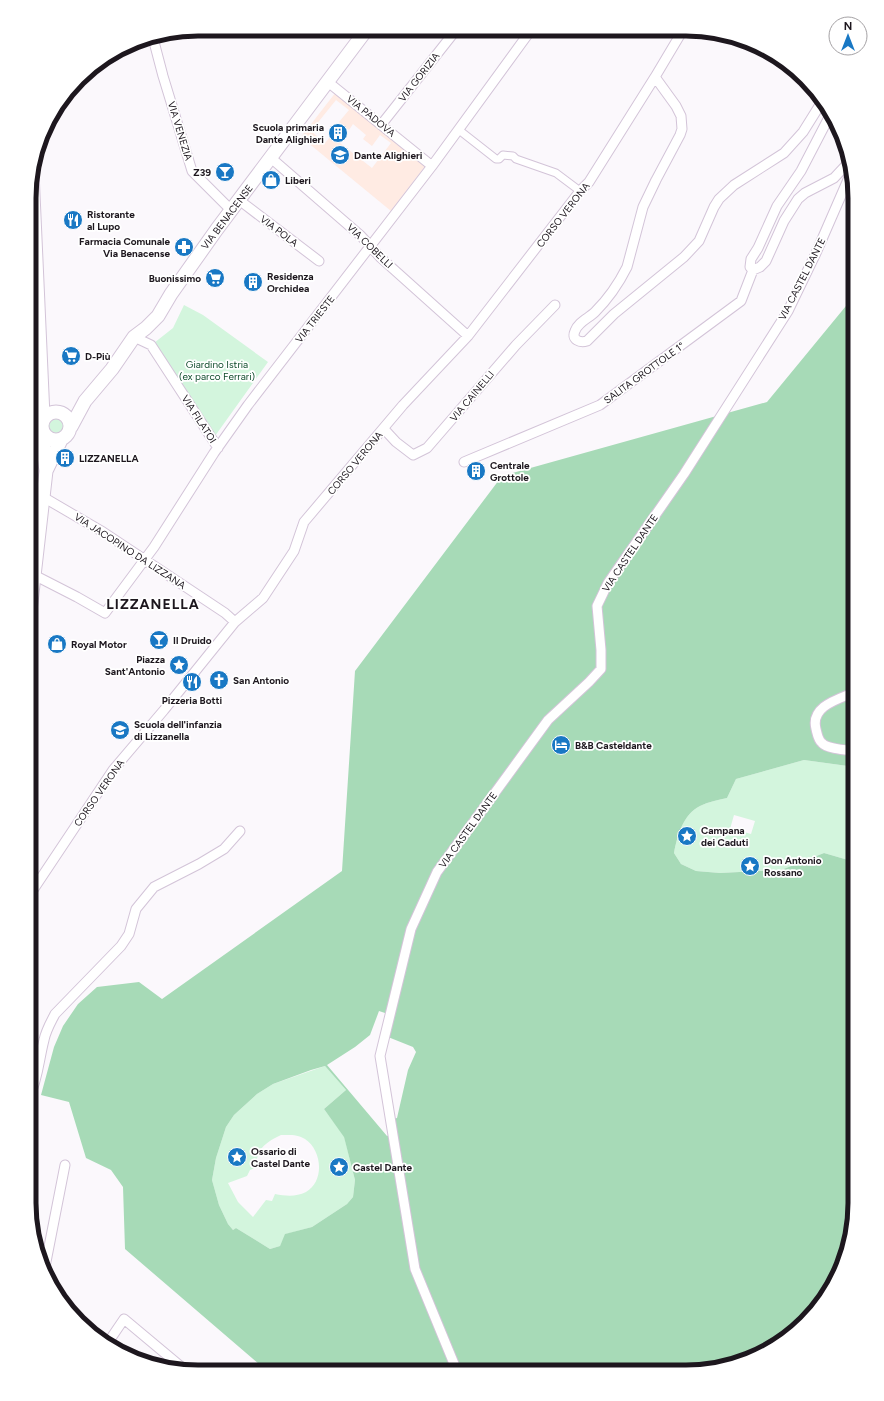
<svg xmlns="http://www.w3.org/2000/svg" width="884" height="1401" font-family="Figtree,sans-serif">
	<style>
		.education { fill: #ffebe3; fill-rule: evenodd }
		.green { fill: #d3f5dd; fill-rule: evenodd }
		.forest { fill: #a7dab7; fill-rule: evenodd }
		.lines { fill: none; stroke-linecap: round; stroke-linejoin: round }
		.pedestrian-casing { stroke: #d3c4d8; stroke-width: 9 }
		.minor-casing { stroke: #d3c4d8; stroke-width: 11 }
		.secondary-casing { stroke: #d3c4d8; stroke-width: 15 }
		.pedestrian { stroke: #fff; stroke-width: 7 }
		.minor { stroke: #fff; stroke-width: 9 }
		.secondary { stroke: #fff; stroke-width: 13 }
		.labels { text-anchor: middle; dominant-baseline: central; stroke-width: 3.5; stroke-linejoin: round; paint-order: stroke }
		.street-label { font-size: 10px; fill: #1d171e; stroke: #fff }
		.poi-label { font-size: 10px; font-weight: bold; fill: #1d171e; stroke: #fff; text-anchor: start }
		.park-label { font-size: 10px; fill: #0f4b2b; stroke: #fff }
		.district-label { font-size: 14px; font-weight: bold; letter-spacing: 1px; fill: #1d171e; stroke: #fff }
		.rim { fill: none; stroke: #1d171e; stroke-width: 5 }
	</style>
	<rect width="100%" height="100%" fill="#fbf8fc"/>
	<path class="education" d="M336,92L426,165L391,211L301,137ZM336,100L349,110L339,122L349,130L353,124L366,135L363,139L372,146L380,135L391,143L372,168L331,136L325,143L311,131Z"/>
	<path class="green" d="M184,305L203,315L268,362L215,436L154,343L173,328Z
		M48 427a8 8 0 1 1 16 0a8 8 0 1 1-16 0Z
		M804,760L855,767V862L824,853L781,870L720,873L696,871L681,864L674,853C677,837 683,814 700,806C708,802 718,800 727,798L736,779ZM734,815L755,821L751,834L744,832L742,836L735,834L736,830L730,829Z
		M325,1066L346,1090L324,1109L344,1136L355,1180L353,1197L347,1204L312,1227L286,1234L280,1246L270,1249L236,1228L233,1230L228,1224L219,1205L212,1180L216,1158L226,1127L234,1115L257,1094L273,1084ZM281,1135C288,1135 298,1134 305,1139C322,1150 325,1181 306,1192C296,1197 286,1196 275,1194L272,1201L266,1200L253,1217L238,1202L228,1183L247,1176L250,1170L257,1167C255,1150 266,1142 281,1135Z"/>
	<path class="forest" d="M855,295V767L804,760L736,779L727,798C718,800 708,802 700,806C683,814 677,837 674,853L681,864L696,871L720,873L781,870L824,853L855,862V1214L846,1257L826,1297L789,1337L751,1359L686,1372L267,1371L125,1249L123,1187L111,1170L86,1158L69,1102L41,1095L54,1047L63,1026L78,1004L97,987L139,982L162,999L342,871L355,671L502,476L767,402ZM379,1011L388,1014L379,1056L392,1134L387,1136L327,1065L355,1047L370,1035ZM388,1037L413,1047L416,1052L408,1070L397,1118L393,1119L382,1056ZM325,1066L346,1090L324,1109L344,1137L355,1180L353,1197L347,1204L312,1227L285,1234L280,1246L270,1249L236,1228L233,1230L228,1224L219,1205L212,1180L216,1158L226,1127L234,1115L257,1094L273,1084L311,1070Z"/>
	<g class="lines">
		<defs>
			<path id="pedestrian" d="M459,130L496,159H499L503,155L513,156L516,159L556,173L580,191"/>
			<path id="minor" d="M153,38L163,76L192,171L231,210
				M655,77L676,106L681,116L682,129L680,135L656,180L643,207L627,267C619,283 608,299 595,312C589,318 578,322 575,331C571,340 580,343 587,341L614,314L684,257L699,241L714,207L719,199L734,185L784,153L803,132L823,100
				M328,82L432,166
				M831,115L827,121L801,171L777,206L758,248L751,259L750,267L753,270L760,267L766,261L784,221L798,199L805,193L834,178L848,163
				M381,125L456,30
				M271,158L361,236L381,258L468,336
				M239,200L319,261
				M134,337L151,345L218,448
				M384,429L396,442L413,455L427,448L516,345L555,305
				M464,462L600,405L741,301L753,270
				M43,497L103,532L225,613L235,622
				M30,520L33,514
				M34,575L77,597L105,613L154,547L214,453L248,405L432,166L531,30
				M855,751C847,750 827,749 822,743C818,740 817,733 816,729C810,706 839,699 855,692
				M29,896L113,770L164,710L235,622L263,598L294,551L304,522L403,405L468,336L580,191L589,182L655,77L683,30
				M29,1098C38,1079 39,1059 44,1040C46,1030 51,1022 55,1014L121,946L129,934L136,909L154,887L199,864L224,849L240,831
				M44,1272L65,1165
				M107,1344L124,1319L185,1370
				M457,1371L415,1269L380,1056L411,929L437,872L548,720L589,682L601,669V650L597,606L608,583L684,474L788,311L816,253L850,175"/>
			<path id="secondary" d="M32,172L43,416L44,418
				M42 426a14 14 0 1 1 28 0a14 14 0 1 1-28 0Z
				M71,427L85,401L112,369L134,337L146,328L158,316L171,294L217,229L367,29
				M46,471L61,440
				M30,611L46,471L44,456V434"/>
		</defs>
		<use href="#pedestrian" class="pedestrian-casing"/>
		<use href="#minor" class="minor-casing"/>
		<use href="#secondary" class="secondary-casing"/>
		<use href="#pedestrian" class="pedestrian"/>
		<use href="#minor" class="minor"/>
		<use href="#secondary" class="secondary"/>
	</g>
	<defs>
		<symbol id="building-disc" viewBox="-11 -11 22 22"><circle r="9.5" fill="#1978c4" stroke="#fff"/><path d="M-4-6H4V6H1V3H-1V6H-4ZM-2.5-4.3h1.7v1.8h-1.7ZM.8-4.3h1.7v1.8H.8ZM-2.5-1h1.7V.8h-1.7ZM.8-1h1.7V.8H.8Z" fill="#fff"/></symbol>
		<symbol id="school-disc" viewBox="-11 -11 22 22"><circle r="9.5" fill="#1978c4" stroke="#fff"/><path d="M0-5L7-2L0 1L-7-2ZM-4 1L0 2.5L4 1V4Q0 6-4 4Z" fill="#fff"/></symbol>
		<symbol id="bar-disc" viewBox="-11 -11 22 22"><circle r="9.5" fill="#1978c4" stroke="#fff"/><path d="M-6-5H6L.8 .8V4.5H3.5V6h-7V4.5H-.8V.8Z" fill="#fff"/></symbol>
		<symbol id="shop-disc" viewBox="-11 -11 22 22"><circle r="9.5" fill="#1978c4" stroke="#fff"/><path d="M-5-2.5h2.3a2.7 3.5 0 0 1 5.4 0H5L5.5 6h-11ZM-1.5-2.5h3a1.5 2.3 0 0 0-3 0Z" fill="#fff"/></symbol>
		<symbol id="restaurant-disc" viewBox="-11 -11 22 22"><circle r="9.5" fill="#1978c4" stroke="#fff"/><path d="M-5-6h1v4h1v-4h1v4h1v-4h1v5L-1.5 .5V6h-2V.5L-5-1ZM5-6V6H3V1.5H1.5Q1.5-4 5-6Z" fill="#fff"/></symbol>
		<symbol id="pharmacy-disc" viewBox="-11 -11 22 22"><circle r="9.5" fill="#1978c4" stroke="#fff"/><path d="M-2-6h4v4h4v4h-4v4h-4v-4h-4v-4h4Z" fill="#fff"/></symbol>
		<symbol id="supermarket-disc" viewBox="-11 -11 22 22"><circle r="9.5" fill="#1978c4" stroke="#fff"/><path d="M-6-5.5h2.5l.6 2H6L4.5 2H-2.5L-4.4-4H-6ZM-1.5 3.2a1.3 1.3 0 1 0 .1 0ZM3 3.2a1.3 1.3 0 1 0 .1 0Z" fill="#fff"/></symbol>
		<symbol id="sight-disc" viewBox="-11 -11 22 22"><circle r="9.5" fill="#1978c4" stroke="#fff"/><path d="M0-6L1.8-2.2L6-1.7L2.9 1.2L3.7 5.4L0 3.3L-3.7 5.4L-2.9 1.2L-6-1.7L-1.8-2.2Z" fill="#fff"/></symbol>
		<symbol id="church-disc" viewBox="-11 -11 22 22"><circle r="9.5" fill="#1978c4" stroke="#fff"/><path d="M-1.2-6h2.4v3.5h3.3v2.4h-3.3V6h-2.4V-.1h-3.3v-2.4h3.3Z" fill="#fff"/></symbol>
		<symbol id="hotel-disc" viewBox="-11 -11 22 22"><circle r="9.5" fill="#1978c4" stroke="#fff"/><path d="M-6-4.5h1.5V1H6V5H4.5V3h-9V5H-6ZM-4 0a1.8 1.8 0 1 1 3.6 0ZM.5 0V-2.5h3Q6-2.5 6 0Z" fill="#fff"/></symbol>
	</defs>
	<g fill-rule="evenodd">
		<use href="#building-disc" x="327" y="122" width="22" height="22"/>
		<use href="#school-disc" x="329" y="144" width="22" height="22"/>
		<use href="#bar-disc" x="214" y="161" width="22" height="22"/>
		<use href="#shop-disc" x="260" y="169" width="22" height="22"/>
		<use href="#restaurant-disc" x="62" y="209" width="22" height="22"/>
		<use href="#pharmacy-disc" x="173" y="236" width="22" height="22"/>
		<use href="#supermarket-disc" x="204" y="267" width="22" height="22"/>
		<use href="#building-disc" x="242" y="271" width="22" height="22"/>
		<use href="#supermarket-disc" x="60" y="345" width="22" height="22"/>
		<use href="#building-disc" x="54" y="447" width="22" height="22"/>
		<use href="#building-disc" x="465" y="460" width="22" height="22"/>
		<use href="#bar-disc" x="148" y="629" width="22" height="22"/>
		<use href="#shop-disc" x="46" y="633" width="22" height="22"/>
		<use href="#sight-disc" x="168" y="654" width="22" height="22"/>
		<use href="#church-disc" x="208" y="669" width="22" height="22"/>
		<use href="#restaurant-disc" x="181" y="671" width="22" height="22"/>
		<use href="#school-disc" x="109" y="719" width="22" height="22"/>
		<use href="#hotel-disc" x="550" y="734" width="22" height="22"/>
		<use href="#sight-disc" x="676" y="825" width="22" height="22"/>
		<use href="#sight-disc" x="739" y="855" width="22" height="22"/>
		<use href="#sight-disc" x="226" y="1146" width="22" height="22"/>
		<use href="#sight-disc" x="328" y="1156" width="22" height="22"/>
	</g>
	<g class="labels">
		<g class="street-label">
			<text transform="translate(419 77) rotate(-52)">VIA GORIZIA</text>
			<text transform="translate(371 116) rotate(39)">VIA PADOVA</text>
			<text transform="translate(180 131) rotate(73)">VIA VENEZIA</text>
			<text transform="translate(563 215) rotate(-52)">CORSO VERONA</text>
			<text transform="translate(227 217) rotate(-53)">VIA BENACENSE</text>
			<text transform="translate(279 231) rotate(37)">VIA POLA</text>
			<text transform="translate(370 246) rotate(44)">VIA COBELLI</text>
			<text transform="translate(802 279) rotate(-63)">VIA CASTEL DANTE</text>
			<text transform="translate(315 319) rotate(-52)">VIA TRIESTE</text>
			<text transform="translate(644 373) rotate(-36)">SALITA GROTTOLE 1°</text>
			<text transform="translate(472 396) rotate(-50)">VIA CAINELLI</text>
			<text transform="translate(199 419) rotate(57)">VIA FILATOI</text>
			<text transform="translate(355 463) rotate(-50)">CORSO VERONA</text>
			<text transform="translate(130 551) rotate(33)">VIA JACOPINO DA LIZZANA</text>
			<text transform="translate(630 553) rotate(-56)">VIA CASTEL DANTE</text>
			<text transform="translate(99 793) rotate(-55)">CORSO VERONA</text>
			<text transform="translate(468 830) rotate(-54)">VIA CASTEL DANTE</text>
		</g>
		<g class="poi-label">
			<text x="324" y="127" text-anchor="end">Scuola primaria<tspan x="324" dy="12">Dante Alighieri</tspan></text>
			<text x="354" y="155">Dante Alighieri</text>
			<text x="211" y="172" text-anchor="end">Z39</text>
			<text x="285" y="180">Liberi</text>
			<text x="87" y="214">Ristorante<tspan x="87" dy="12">al Lupo</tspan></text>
			<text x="170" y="241" text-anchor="end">Farmacia Comunale<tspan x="170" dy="12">Via Benacense</tspan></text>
			<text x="267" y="276">Residenza<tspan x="267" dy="12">Orchidea</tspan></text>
			<text x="201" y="278" text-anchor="end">Buonissimo</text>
			<text x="85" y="356">D-Più</text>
			<text x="79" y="458">LIZZANELLA</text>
			<text x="490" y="465">Centrale<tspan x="490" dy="12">Grottole</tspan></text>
			<text x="173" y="640">Il Druido</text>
			<text x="71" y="644">Royal Motor</text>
			<text x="165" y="659" text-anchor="end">Piazza<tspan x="165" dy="12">Sant'Antonio</tspan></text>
			<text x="233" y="680">San Antonio</text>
			<text x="192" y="700" text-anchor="middle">Pizzeria Botti</text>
			<text x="134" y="724">Scuola dell'infanzia<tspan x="134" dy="12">di Lizzanella</tspan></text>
			<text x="575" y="745">B&amp;B Casteldante</text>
			<text x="701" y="830">Campana<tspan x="701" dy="12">dei Caduti</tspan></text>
			<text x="764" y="860">Don Antonio<tspan x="764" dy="12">Rossano</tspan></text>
			<text x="251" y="1151">Ossario di<tspan x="251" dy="12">Castel Dante</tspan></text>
			<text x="353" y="1167">Castel Dante</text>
		</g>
		<g class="park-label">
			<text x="217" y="364">Giardino Istria<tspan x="217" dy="12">(ex parco Ferrari)</tspan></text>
		</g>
		<g class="district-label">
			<text x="153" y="604">LIZZANELLA</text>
		</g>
	</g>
	<path d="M0 0H884V1401H0ZM198 36H686A162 162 0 0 1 848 198V1203A162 162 0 0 1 686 1365H198A162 162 0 0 1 36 1203V198A162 162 0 0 1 198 36Z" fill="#fff" fill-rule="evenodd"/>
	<path class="rim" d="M198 36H686A162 162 0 0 1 848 198V1203A162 162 0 0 1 686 1365H198A162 162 0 0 1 36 1203V198A162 162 0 0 1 198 36Z"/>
	<g transform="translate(848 36)"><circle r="19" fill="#ffffff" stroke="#a5a2a5"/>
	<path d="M0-3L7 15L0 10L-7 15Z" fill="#1978c4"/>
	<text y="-6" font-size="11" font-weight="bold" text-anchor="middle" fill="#1d171e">N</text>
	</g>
</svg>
